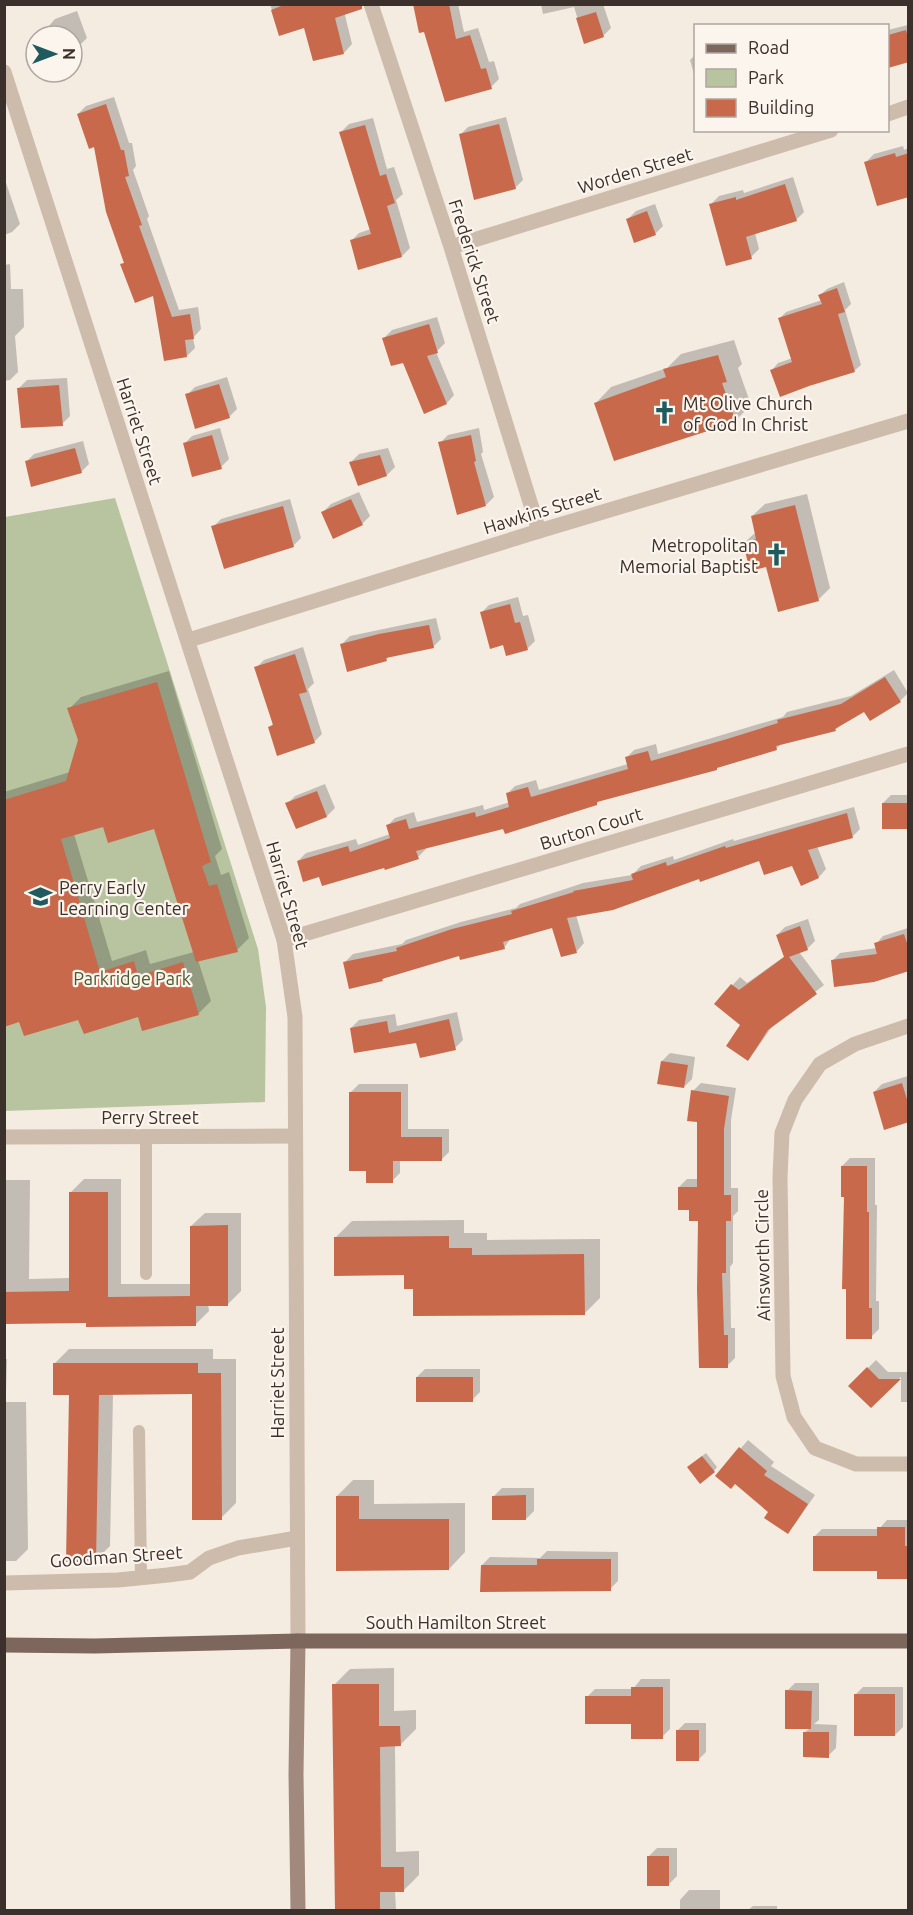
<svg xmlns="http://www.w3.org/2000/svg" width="913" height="1915" font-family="Ubuntu,sans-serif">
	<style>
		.green { fill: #b8c4a0 }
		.shadow { fill: #0003; fill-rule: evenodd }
		.building { fill: #c8694b }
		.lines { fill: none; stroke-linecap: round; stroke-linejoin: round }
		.service { stroke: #cdbbac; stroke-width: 12 }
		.minor { stroke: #cdbbac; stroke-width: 15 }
		.tertiary { stroke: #cdbbac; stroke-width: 15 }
		.secondary { stroke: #a18a7d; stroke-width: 15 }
		.primary { stroke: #7d675c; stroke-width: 15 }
		.labels { text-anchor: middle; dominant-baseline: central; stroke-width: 4.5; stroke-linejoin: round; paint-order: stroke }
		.street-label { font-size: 18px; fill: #3b302b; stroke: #fbf5ee }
		.poi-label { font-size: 18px; fill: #3b302b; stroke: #fbf5ee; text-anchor: start }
		.park-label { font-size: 18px; fill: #4a5a2e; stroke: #fbf5ee }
	</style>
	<rect width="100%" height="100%" fill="#f4ebe1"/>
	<path class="green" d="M115,498L258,949L266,1007L265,1102L5,1111V517Z"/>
	<path class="shadow" d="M270,4H349L344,11L352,44L344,53L305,26L280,34Z
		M416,4H458L464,32L478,28L489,62L494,61L499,79L491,87Z
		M541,4H603L611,28L603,36L585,42L574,7L543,14Z
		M77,11L87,38L79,46L72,49V36H51L48,27L55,19Z
		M908,25V60L888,66V30Z
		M696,54V81L690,60Z
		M114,97L129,143H132L136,166L133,170L149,216L147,219L179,310L198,307L201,329L193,338L195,348L187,356L154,294L122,265L125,262L95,145L78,114L86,106Z
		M506,117L523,180L515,188L460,135L468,127Z
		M373,118L387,169L394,167L403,194L396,200L410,248L402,256L351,241L359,233L371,229L341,132L349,124Z
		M903,146L904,150L908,148V195L866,162L874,154Z
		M4,177L20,224L12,232L4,235Z
		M793,177L804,212L796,220L755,233L759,249L751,257L711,204L719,196L743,190L744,193Z
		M655,204L663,226L655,234L628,219L636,211Z
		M10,264L11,289H23L24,327L15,336L18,372L10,380L4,381V265Z
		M844,282L851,304L845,310L861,365L854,371L772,370L778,363L793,358L779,319L786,312L822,300L820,295L827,289Z
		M437,317L445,343L436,352L454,395L447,403L404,361L384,338L392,330Z
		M734,340L742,364L738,368L751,405L735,421L595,404L611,387L667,368L681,354Z
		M227,377L237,409L229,417L187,395L195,387Z
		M67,378L70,416L62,424L19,388L27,380Z
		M220,428L229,459L221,467L184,444L192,436Z
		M479,428L483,452L481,454L494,497L486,505L440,443L448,435Z
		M83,441L89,464L81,472L26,462L34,454Z
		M388,448L395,467L387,475L358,484L351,462L359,454Z
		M359,492L370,516L362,524L323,512L331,504Z
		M807,494L830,588L818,600L767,565L744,543L756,532L752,516L765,504Z
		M290,499L301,538L293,546L213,527L221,519Z
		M518,597L523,616L528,615L535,641L527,649L504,643L481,613L489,605Z
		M436,618L441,639L433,647L390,655L386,660L342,644L350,636Z
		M303,647L314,683L308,689L322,734L314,742L270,727L274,723L256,668L264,660Z
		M894,670L908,693L900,701L865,710L842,723L835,730L781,744L777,748L601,799L597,803L425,847L426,849L418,857L385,866L320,875L298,861L306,853L356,839L358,845L390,834L387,826L395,818L414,812L417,822L483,805L484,810L510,802L507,794L515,786L536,780L539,790L628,764L626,758L634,750L656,744L658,754L783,717L787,712L851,696Z
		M169,671L222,849L215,856L221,875L229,872L249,938L237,950L198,960L211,1001L199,1013L143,1029L139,1015L20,1020L4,1025V792L70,772L80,740L69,709L81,697ZM104,825L155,827L194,952L150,964L146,950L112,961L74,834Z
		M325,784L335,808L327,816L296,827L287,804L295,796Z
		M891,795H908V827L883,803Z
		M854,807L860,829L852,837L817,846L826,869L819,877L801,884L793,864L760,859L576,915L584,943L577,951L562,955L553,926L511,938L504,948L460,954L385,977L382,980L345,962L353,954L402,944L406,940L461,922L516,908L520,904L583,883L632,875L641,866L673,856L674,860L733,839L734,841Z
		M808,919L815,941L807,949L799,952L824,985L773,1025L755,1051L747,1059L742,1024L716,1003L740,977L747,983L785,956L777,935L785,927Z
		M908,928V969L833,960L840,953L877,948L876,944L883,936Z
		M457,1012L463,1040L455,1048L351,1028L359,1020L395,1014L397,1026Z
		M670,1053L695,1057L692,1079L684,1087L662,1061Z
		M908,1076V1121L874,1092L882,1084Z
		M701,1083L736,1088L731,1120V1188H738V1211L733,1216V1263L730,1267L731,1328H735V1358L727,1366L700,1219L691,1208L679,1187L687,1179H698V1121L693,1091Z
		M359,1084H408V1129H449V1152L441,1160H400V1173L392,1181L351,1092Z
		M850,1158H875V1205H877L876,1301H879V1329L871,1337L845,1196L842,1166Z
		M84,1179H121V1284H192L191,1226L205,1213H241V1291L228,1304H208L209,1311L195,1325L88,1322L4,1323V1180H30L29,1279L70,1278V1193Z
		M464,1220V1233H487V1240L600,1239V1298L584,1314L414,1287L405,1274L336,1237L352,1221Z
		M69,1349H213V1359H236V1503L221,1518L193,1393H113L110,1546L95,1561L70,1393L54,1364Z
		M4,1359H7L6,1391L4,1393Z
		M876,1360L888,1372H908V1402H901V1377L871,1406L850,1386Z
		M425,1369H480V1392L472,1400L417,1377Z
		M4,1402H26L28,1549L16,1561H4Z
		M748,1440L774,1462L771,1466L815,1495L795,1524L787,1532L770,1511L736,1482L717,1476Z
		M706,1453L717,1467L714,1471L692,1464Z
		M353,1480H374V1504L465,1503V1552L449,1569H338L337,1496Z
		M502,1488H534V1511L526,1519L494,1496Z
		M887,1520H908V1577L879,1570L814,1537L822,1529H879Z
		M547,1551L618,1552V1581L610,1589L482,1565L490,1557L540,1558Z
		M394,1668V1711L416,1710V1729L400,1745H395L396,1852L419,1851V1875L403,1891H395L396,1910H337L334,1685L350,1669Z
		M641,1679H670V1729L662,1737L587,1697L595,1689H633Z
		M795,1683H819V1720L814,1724L837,1725L836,1748L828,1756L805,1732L810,1728L787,1691Z
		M863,1687H903V1727L895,1735L855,1695Z
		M685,1723H706V1752L698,1760L677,1731Z
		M657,1848H677V1876L669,1884L649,1856Z
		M689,1890H720V1910H680V1900Z
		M753,1906H777V1910H748Z"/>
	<path class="building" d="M286,4H362V9L335,18L344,54L313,61L304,28L279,36L271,10Z
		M413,4H449L456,39L470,35L481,69L486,68L492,89L445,102L424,32L419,33Z
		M596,12L604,37L584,44L576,18Z
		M906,30L909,41V62L888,68V35Z
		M106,104L121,150H124L129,176L125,177L142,225L139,226L172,317L190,314L194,339L185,340L187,357L164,361L153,296L135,303L120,264L124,263L106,212L94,147L89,149L77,114Z
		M499,124L516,189L474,200L459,134Z
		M365,125L380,176L386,174L395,203L387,206L402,257L358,270L350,240L371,234L339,132Z
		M895,153L896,157L909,153V197L877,206L864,162Z
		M785,184L797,221L746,237L752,259L726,266L709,204L736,197V200Z
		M647,211L656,235L634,243L626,219Z
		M837,288L845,312L838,314L855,372L809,386L780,397L770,370L792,362L778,318L822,304L818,295Z
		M429,324L438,353L427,356L447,404L424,414L403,363L391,366L382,338Z
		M718,355L727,382L722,383L736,422L614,461L594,403L666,377L663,369Z
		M219,384L230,418L195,429L185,394Z
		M59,385L63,426L21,428L17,388Z
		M212,435L222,469L192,477L183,443Z
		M471,435L476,461L474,462L486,506L457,515L438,442Z
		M75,448L82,473L31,487L25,461Z
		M380,455L387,476L358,486L349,462Z
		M351,499L363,525L333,539L321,512Z
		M795,505L819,601L778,612L766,567L750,571L743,543L756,539L751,516Z
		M283,506L294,547L224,569L211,526Z
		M510,604L515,623L520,622L528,650L506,656L503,645L490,649L480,612Z
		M429,625L434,648L386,658L387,661L347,672L340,644L379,634Z
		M295,654L307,692L299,694L315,743L277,756L268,727L273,725L254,667Z
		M885,677L901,702L870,721L864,712L835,729L836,731L776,746L777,750L717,768V770L597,802V805L505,834L503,829L416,851L419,859L385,870L384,868L322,886L319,877L303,882L297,861L348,846L350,852L390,838L386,825L406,819L409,829L475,812L476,817L509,807L506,793L528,787L531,797L628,769L625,757L648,751L651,761L727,739L778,723L777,720L841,704Z
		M157,682L211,862L202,866L209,886L217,884L238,952L196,962L154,829L108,843L103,827L61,839L100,972L134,961L138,976L183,962L199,1015L142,1031L138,1017L84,1034L78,1020L24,1036L19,1022L4,1027V800L66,781L78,740L67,708Z
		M317,791L327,817L296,829L285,803Z
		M882,803H909V829H882Z
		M847,813L853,838L808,850L819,878L801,886L792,866L764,875L759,861L700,882L699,879L613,910L567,918L577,953L561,957L552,928L503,942L505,949L460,960L459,956L382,979L383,981L349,989L343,962L397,951L396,948L452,929L512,914L511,911L574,892L573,891L633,880L631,874L666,862L667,866L725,846L726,848Z
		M800,926L808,950L789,957L817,994L768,1030L748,1061L726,1046L740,1025L714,1004L731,984L739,990L784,957L776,935Z
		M904,934L909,949V971L874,982L834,987L831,960L877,954L874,943Z
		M449,1019L456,1050L420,1058L416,1043L354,1053L350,1028L387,1021L389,1033Z
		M661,1061L688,1065L684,1088L657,1084Z
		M902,1083L909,1106V1122L884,1130L873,1092Z
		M691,1090L729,1096L724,1129V1195H731V1221H726V1273H722L724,1335H728V1368H699L697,1289L698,1221H689V1210H678V1187H697V1122L687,1121Z
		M349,1092H401V1137H442V1161H393V1183H366V1171H349Z
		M841,1166H867V1212H869V1308H872V1339H846V1289H842L844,1197H841Z
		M69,1192H108V1297L190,1296V1226L228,1225V1306H196V1326L86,1327V1323L4,1324V1292L69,1291Z
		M449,1236V1248H472V1255L584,1254L585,1315L413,1316V1289H404V1275L334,1276V1237Z
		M53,1363H198V1373H221L222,1520H192V1394L99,1395L96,1562H66L69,1395H53Z
		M867,1367L879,1379H901L871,1408L848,1386Z
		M416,1377H473V1402H416Z
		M739,1447L767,1471L764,1475L808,1504L788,1534L764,1518L768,1512L735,1484L731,1489L715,1476Z
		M702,1456L715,1472L700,1484L687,1467Z
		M526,1495V1520H492V1496Z
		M336,1496H359V1519H449V1570L336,1571Z
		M877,1527H905V1546H909V1579H877V1571H813V1536H877Z
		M537,1559H611V1591L480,1592L481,1565H537Z
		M332,1684H379V1726H400L401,1746L380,1747L381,1867H404V1892H380V1911H335Z
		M631,1687H663V1739H631V1724H585V1696H631Z
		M785,1690L812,1691L811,1729H785Z
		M854,1694H895V1736H854Z
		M676,1730H699V1761H676Z
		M803,1732H829V1758L803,1757Z
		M647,1856H669V1886H647Z"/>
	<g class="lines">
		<path class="service" d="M146,1274V1137
			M139,1431L141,1578"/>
		<path class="minor" d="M371,4L451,247L539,531
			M888,114L908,107
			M451,247L831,130
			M284,940L908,754
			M908,1026L855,1044L820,1064L795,1100L782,1133L780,1177L783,1376L794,1417L815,1448L856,1464H908
			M4,1137L295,1136
			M4,1583L118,1580L168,1575L190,1572L209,1558L238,1548L297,1538"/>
		<path class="tertiary" d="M4,72L284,940L295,1017L298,1641
			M189,640L539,531L908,421"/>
		<path class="secondary" d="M298,1910L296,1774L298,1641"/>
		<path class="primary" d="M4,1645L95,1646L298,1641H908"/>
	</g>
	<defs>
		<symbol id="church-bare" viewBox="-9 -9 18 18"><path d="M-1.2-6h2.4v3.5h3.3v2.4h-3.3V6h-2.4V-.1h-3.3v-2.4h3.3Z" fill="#1f5a5e" stroke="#fbf5ee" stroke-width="2.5" paint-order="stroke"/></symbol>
		<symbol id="school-bare" viewBox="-9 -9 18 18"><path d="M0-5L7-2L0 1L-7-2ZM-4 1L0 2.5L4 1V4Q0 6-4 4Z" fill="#1f5a5e" stroke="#fbf5ee" stroke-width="2.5" paint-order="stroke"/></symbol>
	</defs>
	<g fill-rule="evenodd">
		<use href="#church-bare" x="648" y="396" width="33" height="33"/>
		<use href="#church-bare" x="760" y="538" width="33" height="33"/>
		<use href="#school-bare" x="24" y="880" width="33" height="33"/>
	</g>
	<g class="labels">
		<g class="street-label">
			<text transform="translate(635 170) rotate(-17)">Worden Street</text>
			<text transform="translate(475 261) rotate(72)">Frederick Street</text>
			<text transform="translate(140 431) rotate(72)">Harriet Street</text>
			<text transform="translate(542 510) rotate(-17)">Hawkins Street</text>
			<text transform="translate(591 828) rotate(-17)">Burton Court</text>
			<text transform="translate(288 895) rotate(74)">Harriet Street</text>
			<text x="150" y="1117">Perry Street</text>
			<text transform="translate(762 1255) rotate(-91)">Ainsworth Circle</text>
			<text transform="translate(277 1383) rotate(-90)">Harriet Street</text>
			<text transform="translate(116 1556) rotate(-4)">Goodman Street</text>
			<text x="456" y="1622">South Hamilton Street</text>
		</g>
		<g class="poi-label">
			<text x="683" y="403">Mt Olive Church<tspan x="683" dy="21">of God In Christ</tspan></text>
			<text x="758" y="545" text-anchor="end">Metropolitan<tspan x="758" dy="21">Memorial Baptist</tspan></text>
			<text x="59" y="887">Perry Early<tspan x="59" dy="21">Learning Center</tspan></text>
		</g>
		<g class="park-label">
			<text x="132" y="978">Parkridge Park</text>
		</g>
	</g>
	<rect width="913" height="1915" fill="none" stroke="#3b302b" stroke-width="12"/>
	<rect x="694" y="24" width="195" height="108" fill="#fbf5ee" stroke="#aea6a0" stroke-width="1.5"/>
	<rect x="706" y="44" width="30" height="9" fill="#7d675c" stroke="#aea6a0" stroke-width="1.5"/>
	<text x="748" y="54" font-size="18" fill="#3b302b">Road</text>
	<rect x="706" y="69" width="30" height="18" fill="#b8c4a0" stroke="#aea6a0" stroke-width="1.5"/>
	<text x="748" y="84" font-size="18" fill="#3b302b">Park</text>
	<rect x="706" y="99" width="30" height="18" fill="#c8694b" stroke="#aea6a0" stroke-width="1.5"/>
	<text x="748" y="114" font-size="18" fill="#3b302b">Building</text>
	<g transform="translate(54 54) rotate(90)"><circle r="28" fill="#fbf5ee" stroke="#aea6a0" stroke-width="1.5"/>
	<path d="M0-4.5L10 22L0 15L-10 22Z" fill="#1f5a5e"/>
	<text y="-9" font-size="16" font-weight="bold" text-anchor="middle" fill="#3b302b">N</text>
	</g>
</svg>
